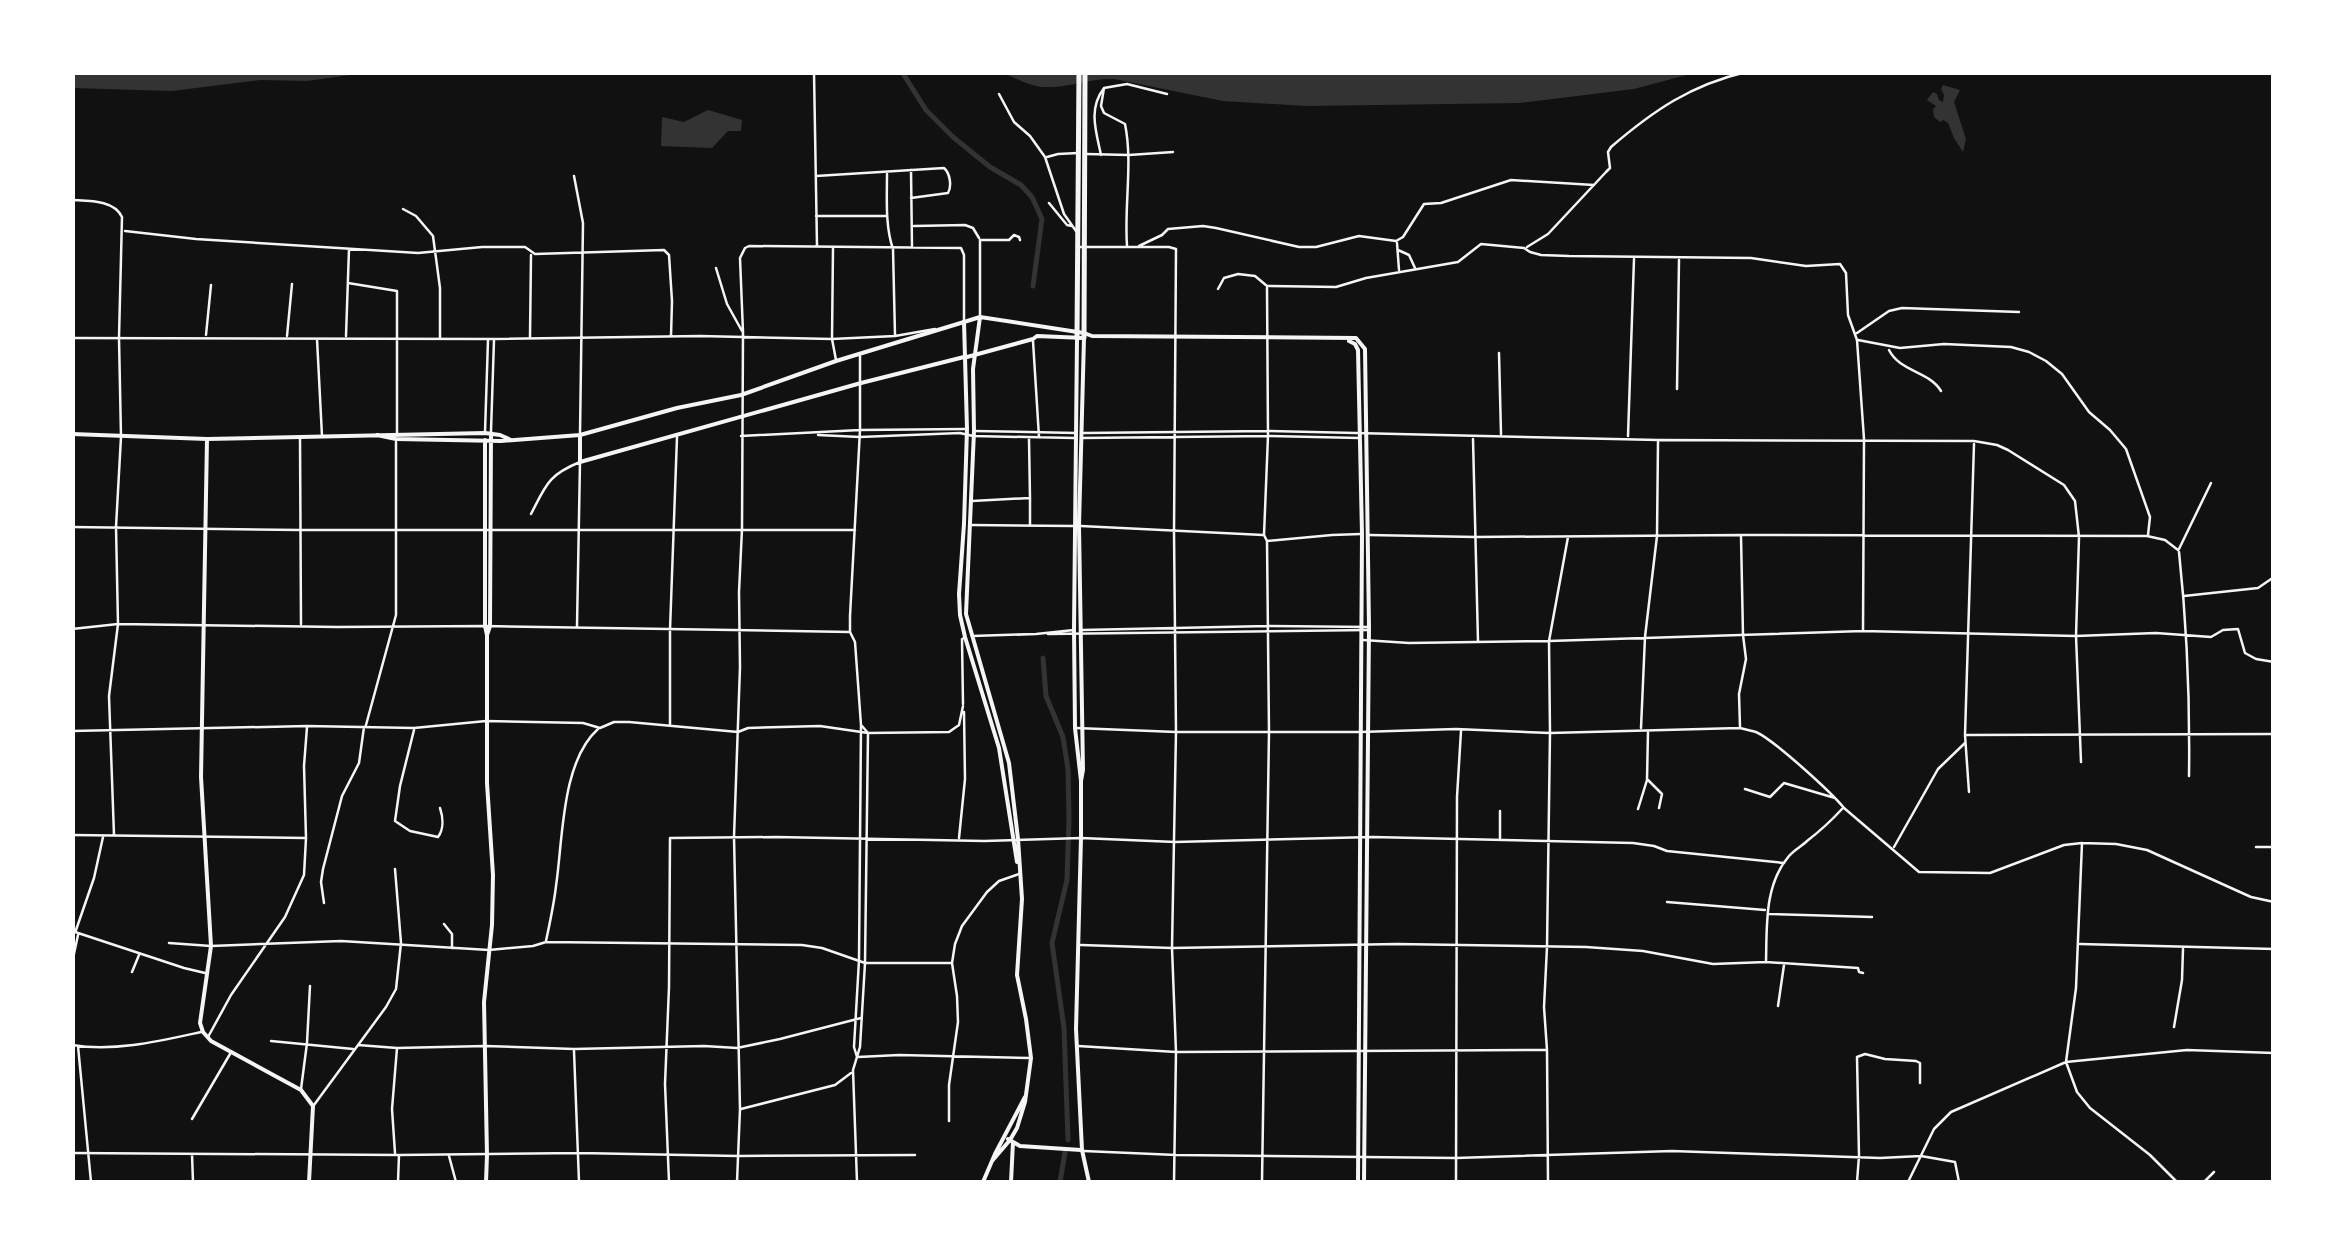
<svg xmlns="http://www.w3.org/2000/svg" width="2346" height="1255" font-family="Manrope,sans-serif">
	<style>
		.water { fill: #333 }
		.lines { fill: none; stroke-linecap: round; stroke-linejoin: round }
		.canal { stroke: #333; stroke-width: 5 }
		.pedestrian { stroke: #f5f5f5; stroke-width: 2.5 }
		.minor { stroke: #f5f5f5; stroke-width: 2.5 }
		.tertiary { stroke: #f5f5f5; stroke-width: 4 }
		.secondary { stroke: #f5f5f5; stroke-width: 4 }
		.primary { stroke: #f5f5f5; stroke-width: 5 }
	</style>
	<rect width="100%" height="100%" fill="#111"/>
	<path class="water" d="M73,72H365V73L307,81L260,80L172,91L73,88Z
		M1003,73H1694L1634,89L1519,103L1307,106L1223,101L1114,79C1092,78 1071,87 1049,87C1033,88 1018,79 1003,73Z
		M1943,85L1960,90L1954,102L1966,139L1963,152L1954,138L1948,123L1943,120L1940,122L1934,117L1933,109L1936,106L1927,100L1933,92L1937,94L1939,100L1943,102L1944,95L1941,89Z
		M708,110L742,120L741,131H728L712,148L661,146L662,117L684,122Z"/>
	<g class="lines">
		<path class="canal" d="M902,72L926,110L953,137L990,167L1021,185L1032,197L1042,219L1033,286
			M1043,658L1046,696L1063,737L1068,769L1069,818L1067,880L1052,943L1064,1028L1068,1140
			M1060,1182L1065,1152"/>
		<path class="pedestrian" d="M2256,847H2274"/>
		<path class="minor" d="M814,72L817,246
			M1104,88L1101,106L1104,113L1125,124C1133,163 1124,206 1127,246
			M999,94L1014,122L1030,136L1045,157L1064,214L1076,231
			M1086,154L1129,155L1173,152
			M1101,155C1096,131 1088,109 1104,88L1127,84L1167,94
			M1047,157L1058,154L1078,153
			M911,170L912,247
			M887,174C887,198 885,226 893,249L895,335
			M574,176L583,223L580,434
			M816,176L944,168C950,173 952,186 948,193L911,198
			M72,200C90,201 114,200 122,217L119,338L121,437L116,527L118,624L109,696L114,835
			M1049,203L1067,225L1072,226
			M403,209L416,216L433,236L440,288V338
			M816,216H887
			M914,226L965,225L973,228L979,238
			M125,231L196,239L418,253L482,247H525L535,254L664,250L669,255L672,301L671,336
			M980,240V317
			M981,240H1009L1014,235L1019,237L1020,240
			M1397,243L1399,270
			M1139,246L1162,235L1168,229L1203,226L1216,228L1299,247H1316L1359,236L1396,241L1403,237L1424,204L1441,203L1511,180L1594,185
			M1077,247H1169L1176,249L1174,532L1176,732L1172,948L1176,1052L1174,1182
			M1527,247L1548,234L1606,172L1610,168L1608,152L1611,147C1654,110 1691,85 1746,72
			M833,248L832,339L836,360
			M1398,250L1409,255L1415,268
			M716,268L727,304L742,331
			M348,283L397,291V434
			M1218,289L1224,278L1238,274L1255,276L1267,286L1336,287L1366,278L1458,262L1481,244L1524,248L1530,252L1541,255L1569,256L1751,258L1806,266L1840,264L1846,273L1848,315L1857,340L1864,439L1863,631
			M1857,333L1889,311L1902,308L2019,312
			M206,335L211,285
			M287,336L292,284
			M346,336L349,249
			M530,337L531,255
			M72,338L494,339L700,336L832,339L895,336L935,329
			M317,339L322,436
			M1858,340L1900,348L1944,344L2011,347L2029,352L2046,361L2062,374L2089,412L2110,430L2126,449L2150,517L2148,535
			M1033,341L1039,437
			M1889,350C1900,372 1929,371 1941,391
			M1499,353L1501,434
			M1677,389L1679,260
			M491,431L494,340
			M974,431L1076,433
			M485,432L488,340
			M1084,433L1268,431L1658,440L1974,441L1997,445L2008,450L2064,485L2075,501L2079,537L2076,636L2081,762
			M818,435L860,437L960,433L973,436L1074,438
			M741,436L860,430L966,429
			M1628,436L1634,259
			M300,437L301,624
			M1082,438L1268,436L1359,438
			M1473,439L1478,641
			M1030,498V525
			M972,501L1030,498L1029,439
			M531,514C546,485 548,475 580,462L577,626
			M971,525L1073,526
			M1081,526L1263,535
			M72,527L300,530H855
			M1369,535L1476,537L1741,535L2147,536L2165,540L2178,550
			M1267,541L1332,535L1361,534
			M2179,549L2211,483
			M2179,552C2187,626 2190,701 2189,776
			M2184,596L2258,588L2274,577
			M72,629L118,624L337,627L485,626L850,632
			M1082,630L1268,626L1369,627
			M1048,634L1368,630
			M972,636L1036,634L1074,630
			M1363,640L1409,643L1549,641L1863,631L2076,636L2156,633L2211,637L2223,630L2238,629L2245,653L2256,659L2274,662
			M963,704L962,639L964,638
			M670,724V630L677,437
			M366,725L396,615V442
			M1740,727L1739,694L1746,659L1743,635L1741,536
			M1076,728L1176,732H1360L1456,729L1550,733L1740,728C1743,729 1753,731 1756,732C1774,740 1831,792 1844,808L1919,872L1990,873L2064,845L2082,843L2116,844L2147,850L2251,897L2274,902
			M1641,728L1645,637L1657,536L1658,442
			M414,730L400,786L395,821L410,831L438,837C444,829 443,817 440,808
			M72,731L307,726L414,728L486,721L583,723L600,728L614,722H629L738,732L748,728L820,726L868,733L949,732L959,725L963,706
			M1967,735L2274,734
			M1648,780L1662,794L1659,808
			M1745,789L1770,797L1784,783L1835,798
			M1969,792L1965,735L1974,444
			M1638,809L1647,780L1648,731
			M1500,811V838
			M72,835L305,838
			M959,838L965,779L964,712
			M2082,843L2076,988L2066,1062L2077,1092L2090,1108L2150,1155L2177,1182
			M1894,847L1938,769L1965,743
			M1667,902L1765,910
			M324,903L321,882L323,869L342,796L359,763L364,727
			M1769,914L1872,917
			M444,924L452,934V948
			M76,930L94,878L103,837
			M72,931L184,968L205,973
			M546,941C550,922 554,904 556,886C563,840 561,762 598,729
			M169,943L211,946L341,941L489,950L533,946L546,942L802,945L822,948L865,963H952
			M2080,944L2274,949
			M1081,945L1172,948L1397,944L1586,947L1643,951L1713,964L1766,962L1858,968L1859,972L1863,973
			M1766,962C1767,926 1764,885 1789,856C1794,850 1802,846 1807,841C1820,831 1831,821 1842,809
			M72,963L78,935
			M132,972L139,955
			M1778,1006L1784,965
			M2174,1027L2182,980L2183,949
			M208,1037L231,995L285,917L304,875L306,838L304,766L307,727
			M271,1041L353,1049
			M72,1045C115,1052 160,1041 201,1032
			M358,1045L397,1048L485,1046L574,1049L704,1046L737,1048L780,1039L861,1018
			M78,1046L91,1182
			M1078,1046L1176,1052L1545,1050
			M574,1051L579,1182
			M857,1057L854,1047L859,960L861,725L855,642L850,632V616L860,430V356
			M858,1057L899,1055L1030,1058
			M301,1089L307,1043L310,986
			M314,1105L386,1007L396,989L401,943L395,869
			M741,1109L835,1085L851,1073
			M192,1119L230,1054
			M949,1121V1085L958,1022L957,996L952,963L955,944L962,926L987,892L999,881L1019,874
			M1084,1151L1176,1155L1456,1158L1672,1151L1880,1158L1921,1156L1955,1162L1959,1182
			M72,1153L399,1155L579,1153L738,1156L915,1155
			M395,1153L392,1109L397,1048
			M192,1154L193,1182
			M449,1156L456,1182
			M398,1182L399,1155
			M669,1182L665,1084L669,987L670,838L776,837L984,841L1081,838L1175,842L1373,837L1633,843L1654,846L1667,851L1784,863
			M737,1182L740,1109L734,837L740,667L739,592L742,529L743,332L740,258L745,248L749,246L961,248L964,255V321
			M857,1182L853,1070L860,1047L865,963L868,733L862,726
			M1262,1182L1269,732L1267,541L1264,535L1268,436L1267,288
			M1456,1182L1457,797L1461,731
			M1548,1182L1547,1050L1544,1007L1547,947L1550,733L1549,641L1568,537
			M1857,1182L1859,1156L1857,1057L1865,1054L1885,1059L1916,1061L1920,1063V1083
			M1908,1182L1934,1129L1951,1112L2066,1062L2187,1050L2274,1053
			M2204,1182L2214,1172"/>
		<path class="tertiary" d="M1084,333L1092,336L1356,338L1365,349L1369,627L1364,1182
			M1349,341L1355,344L1358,350L1362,534L1358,1182
			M72,434L207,439L485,433L500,435L511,440
			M377,435L396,439L501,441L580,435L677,408L741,395L836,361L964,322
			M580,435V462L861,383L964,357
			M207,439L201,777L211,946L200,1023L203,1032L211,1041L301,1090L313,1106L309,1182
			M485,440V626L487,635
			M1008,1139L1020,1146L1081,1150
			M486,1182L487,1155L484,1002L492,925L493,875L487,783V635L490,626L491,433
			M1011,1182L1013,1142"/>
		<path class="secondary" d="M980,317L973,369L974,431L966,614L1009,763L1018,839L1022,899L1017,975L1026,1019L1031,1058L1025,1102L1017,1128L1010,1140L992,1161
			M1077,339L1074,630L1075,728L1081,781V838L1076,1029L1082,1150L1089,1182
			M967,357L1033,339L1037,336L1084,338L1079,526L1083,770L1081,781
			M1017,862L999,748L965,637L960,615L959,594L964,524L967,429L964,322L980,317L1084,333
			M983,1182L995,1154L1025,1097"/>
		<path class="primary" d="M1077,338L1079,72
			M1084,338L1085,72"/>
	</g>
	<rect width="2346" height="1255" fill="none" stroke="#ffffff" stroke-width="150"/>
</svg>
